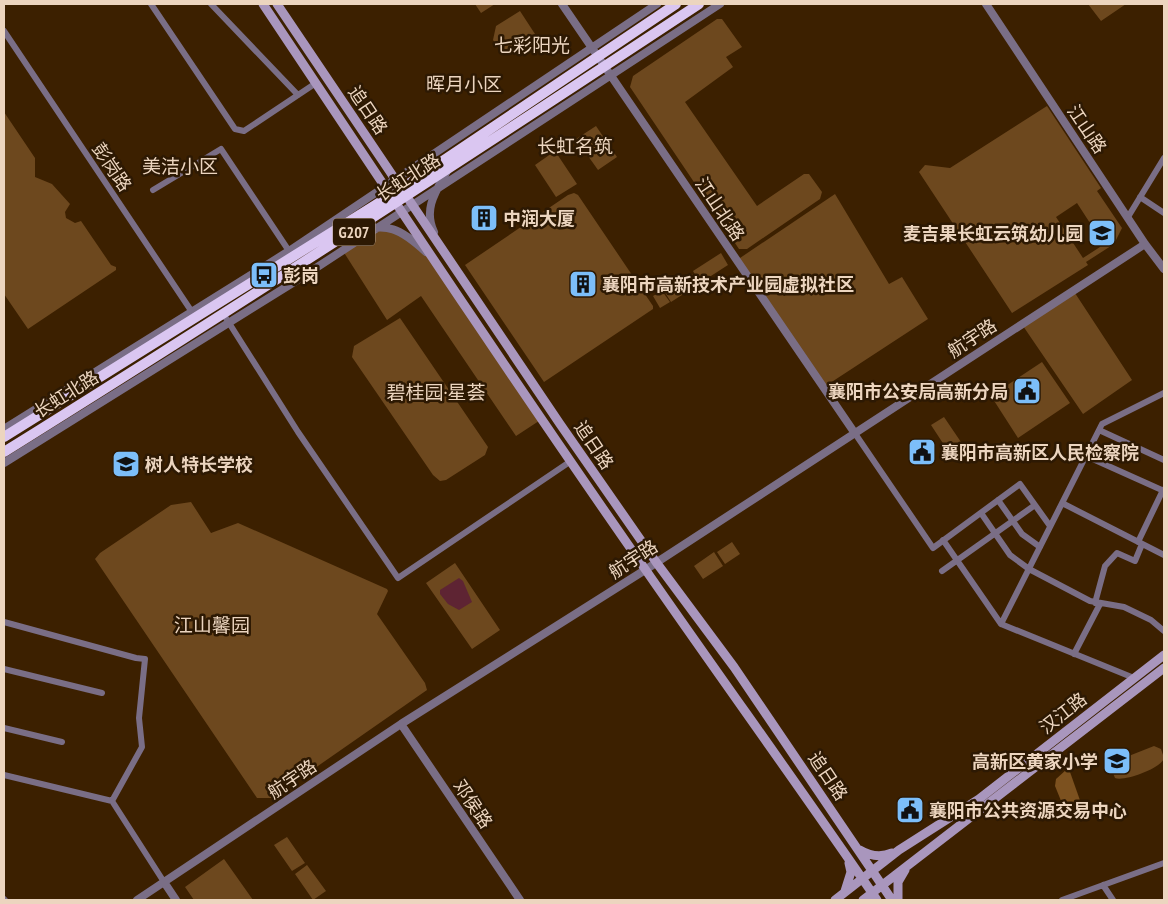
<svg xmlns="http://www.w3.org/2000/svg" width="1168" height="904" font-family="'PT Sans Narrow','Noto Sans SC',sans-serif">
	<style>
		.green { fill: #6d481e; fill-rule: evenodd }
		.forest { fill: #7c511f }
		.water { fill: #5e2433 }
		.lines { fill: none; stroke-linecap: round; stroke-linejoin: round }
		.minor { stroke: #7a6e86; stroke-width: 6 }
		.tertiary { stroke: #7a6e86; stroke-width: 8 }
		.secondary { stroke: #a996bd; stroke-width: 9 }
		.trunk { stroke: #dac6f1; stroke-width: 10 }
		.labels { text-anchor: middle; dominant-baseline: central; stroke-width: 5; stroke-linejoin: round; paint-order: stroke }
		.shield { fill: #2d1903; stroke: #b39d87; stroke-width: 1 }
		.shield-label { font-size: 16px; font-weight: bold; fill: #ecd5bf }
		.street-label { font-size: 18px; fill: #ecd5bf; stroke: #2d1903 }
		.poi-label { font-size: 18px; font-weight: bold; fill: #ecd5bf; stroke: #2d1903; text-anchor: start }
		.neighbourhood-label { font-size: 19px; fill: #ecd5bf; stroke: #2d1903 }
	</style>
	<rect width="100%" height="100%" fill="#3c2000"/>
	<path class="green" d="M475,4H495L481,13Z
		M1088,4H1126L1101,21Z
		M520,11L535,34L504,55L493,40L496,26Z
		M717,19H722L742,47L726,57L733,67L685,102L757,206L804,174H809L822,192L820,199L747,249H739L630,87L633,76Z
		M1047,106L1101,188L1097,191L1122,228L1114,244L1086,262L1088,265L1012,313L919,172L925,165L950,168ZM1077,203L1101,240L1100,247L1083,258L1056,217Z
		M4,112L35,158V177L52,184L70,204L65,212L66,218L75,223L81,221L111,265L116,267V270L28,329L4,294Z
		M596,126L617,157L598,170L576,139Z
		M555,151L577,184L556,197L535,165Z
		M574,193L578,195L653,306V309L544,382L465,265L568,195Z
		M835,194L889,284L902,277L928,319L824,387L737,260Z
		M381,226L395,229L433,259L542,419L516,436L421,296L387,320L343,251Z
		M721,253L728,265L700,283L693,271Z
		M692,274L699,284L671,302L664,291Z
		M1073,290L1132,380L1083,414L1021,323Z
		M662,291L670,302L660,308L653,296Z
		M400,318L488,447L485,455L446,480L440,481L433,475L352,357L354,346Z
		M1042,362L1070,403L1018,438L991,396Z
		M944,417L963,445L950,454L931,425Z
		M191,502L211,533L238,523L387,589L388,591L377,614L425,683L427,690L272,798H257L95,559L100,553L171,505Z
		M732,542L740,554L725,564L717,552Z
		M714,552L723,566L703,579L694,566Z
		M455,563L500,630L472,649L426,583Z
		M1154,746L1161,749L1164,758C1162,768 1124,782 1115,778L1111,768L1116,761Z
		M287,837L305,863L292,871L274,845Z
		M224,859L253,900H194L185,887Z
		M307,865L326,891L313,900L295,874Z"/>
	<path class="forest" d="M1066,770L1070,772L1082,806L1071,814L1066,813L1055,786L1056,779Z"/>
	<path class="water" d="M459,578L463,581L472,602L459,610L448,604L440,594V590Z"/>
	<g class="lines">
		<path class="minor" d="M151,4L235,129L244,131L316,83
			M211,4L298,95
			M4,31L194,315
			M153,190L221,149L289,251
			M1140,197L1164,213
			M1128,217L1164,158
			M224,315L298,432L398,578L571,461
			M1099,430L1164,460
			M854,432L933,548L1020,484L1050,526
			M1086,456L1164,491
			M998,500L1022,534L1040,547
			M1062,503L1164,555
			M981,513L1010,555L1029,569L1090,601L1124,607L1151,620L1164,631
			M943,540L1001,624
			M1138,542L1163,490
			M942,571L1035,505
			M1095,603L1105,566L1117,553L1135,561L1142,544
			M4,622L136,658L145,659L139,718L142,747L112,801L164,882
			M1074,654L1100,604
			M4,669L102,693
			M1134,678L1001,624L1102,424L1164,393
			M4,728L62,742
			M4,775L112,801
			M1103,885L1113,900
			M4,899L5,900
			M1062,900L1164,863"/>
		<path class="tertiary" d="M562,4L854,432
			M986,4L1145,244L1164,269
			M434,232C423,209 436,191 447,171
			M354,233C387,221 401,229 426,252
			M4,429L289,251L657,4
			M4,463L299,279L720,4
			M401,724L520,900
			M164,882L176,900
			M137,900L401,724L645,570L1145,244"/>
		<path class="secondary" d="M263,4C389,193 515,383 645,569C722,680 801,789 877,900
			M277,4L560,424L656,562L734,667L892,900
			M860,850C870,856 880,858 892,853
			M845,891L851,872L849,863
			M835,900L899,850L979,799L1164,655
			M863,900L1164,668
			M898,900V882L905,870"/>
		<path class="trunk" d="M4,437L401,189L676,4
			M4,452C238,306 469,156 699,4"/>
	</g>
	<defs>
		<symbol id="building-square" viewBox="-11 -11 22 22"><rect x="-9" y="-9" width="18" height="18" rx="4" fill="#7cbef9" stroke="#2d1903"/><path d="M-4-6H4V6H1V3H-1V6H-4ZM-2.5-4.3h1.7v1.8h-1.7ZM.8-4.3h1.7v1.8H.8ZM-2.5-1h1.7V.8h-1.7ZM.8-1h1.7V.8H.8Z" fill="#111"/></symbol>
		<symbol id="school-square" viewBox="-11 -11 22 22"><rect x="-9" y="-9" width="18" height="18" rx="4" fill="#7cbef9" stroke="#2d1903"/><path d="M0-5L7-2L0 1L-7-2ZM-4 1L0 2.5L4 1V4Q0 6-4 4Z" fill="#111"/></symbol>
		<symbol id="bus-square" viewBox="-11 -11 22 22"><rect x="-9" y="-9" width="18" height="18" rx="4" fill="#7cbef9" stroke="#2d1903"/><path d="M-5-6H5V4H4V6H2V4H-2V6H-4V4H-5ZM-3.5-4V0h7V-4ZM-3.5 1.2v1.5H-2V1.2ZM2 1.2v1.5H3.5V1.2Z" fill="#111"/></symbol>
		<symbol id="civic-square" viewBox="-11 -11 22 22"><rect x="-9" y="-9" width="18" height="18" rx="4" fill="#7cbef9" stroke="#2d1903"/><path d="M-.6-6.5H3V-4.5H.6V-3L4-1V1h2V6H-6V1h2V-1L-.6-3ZM-1.2 2.5V6h2.4V2.5Z" fill="#111"/></symbol>
	</defs>
	<g fill-rule="evenodd">
		<use href="#building-square" x="468" y="202" width="32" height="32"/>
		<use href="#school-square" x="1086" y="217" width="32" height="32"/>
		<use href="#bus-square" x="248" y="259" width="32" height="32"/>
		<use href="#building-square" x="567" y="268" width="32" height="32"/>
		<use href="#civic-square" x="1011" y="375" width="32" height="32"/>
		<use href="#civic-square" x="906" y="436" width="32" height="32"/>
		<use href="#school-square" x="110" y="448" width="32" height="32"/>
		<use href="#school-square" x="1101" y="745" width="32" height="32"/>
		<use href="#civic-square" x="894" y="794" width="32" height="32"/>
	</g>
	<g class="labels">
		<rect class="shield" x="333" y="218.5" width="42" height="27" rx="4"/>
		<g class="shield-label">
			<text x="354" y="232">G207</text>
		</g>
		<g class="street-label">
			<text transform="translate(368 110) rotate(56)">追日路</text>
			<text transform="translate(1087 129) rotate(56)">江山路</text>
			<text transform="translate(112 167) rotate(56)">彭岗路</text>
			<text transform="translate(408 177) rotate(-33)">长虹北路</text>
			<text transform="translate(720 209) rotate(56)">江山北路</text>
			<text transform="translate(972 338) rotate(-33)">航宇路</text>
			<text transform="translate(66 394) rotate(-32)">长虹北路</text>
			<text transform="translate(594 445) rotate(56)">追日路</text>
			<text transform="translate(633 559) rotate(-33)">航宇路</text>
			<text transform="translate(1063 713) rotate(-38)">汉江路</text>
			<text transform="translate(828 776) rotate(56)">追日路</text>
			<text transform="translate(292 779) rotate(-34)">航宇路</text>
			<text transform="translate(473 804) rotate(56)">邓侯路</text>
		</g>
		<g class="poi-label">
			<text x="503" y="218">中润大厦</text>
			<text x="1083" y="233" text-anchor="end">麦吉果长虹云筑幼儿园</text>
			<text x="283" y="275">彭岗</text>
			<text x="602" y="284">襄阳市高新技术产业园虚拟社区</text>
			<text x="1008" y="391" text-anchor="end">襄阳市公安局高新分局</text>
			<text x="941" y="452">襄阳市高新区人民检察院</text>
			<text x="145" y="464">树人特长学校</text>
			<text x="1098" y="761" text-anchor="end">高新区黄家小学</text>
			<text x="929" y="810">襄阳市公共资源交易中心</text>
		</g>
		<g class="neighbourhood-label">
			<text x="532" y="45">七彩阳光</text>
			<text x="464" y="84">晖月小区</text>
			<text x="575" y="146">长虹名筑</text>
			<text x="180" y="166">美洁小区</text>
			<text x="436" y="392">碧桂园·星荟</text>
			<text x="212" y="625">江山馨园</text>
		</g>
	</g>
	<rect width="1168" height="904" fill="none" stroke="#ecd5bf" stroke-width="10"/>
</svg>
